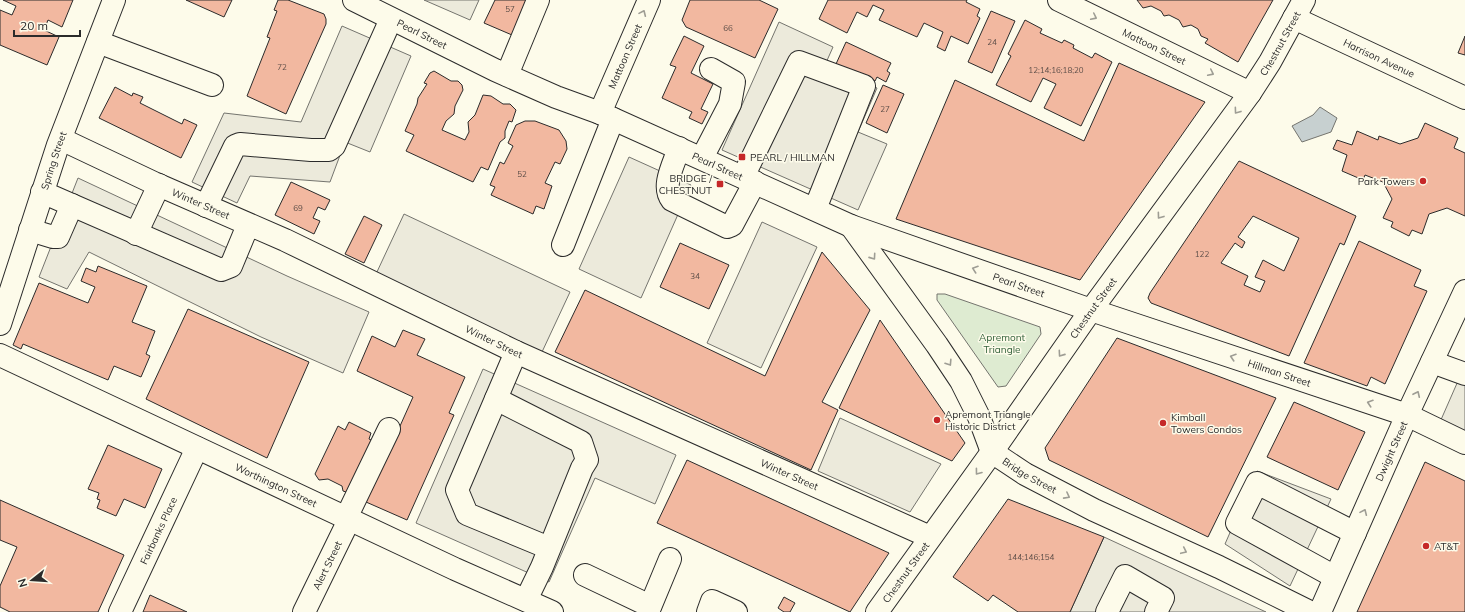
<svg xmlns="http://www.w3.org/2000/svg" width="1465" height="612" font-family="Mulish,sans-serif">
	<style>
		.green { fill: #deebd1; stroke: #74746e }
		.parking { fill: #eceadb; stroke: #74746e }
		.water { fill: #c7d0d0; stroke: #74746e }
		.building { fill: #f2b8a0; stroke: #2b2b2b; fill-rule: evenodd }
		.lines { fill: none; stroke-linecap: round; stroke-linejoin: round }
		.minor-casing { stroke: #2b2b2b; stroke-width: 24 }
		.major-casing { stroke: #2b2b2b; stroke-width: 24 }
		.minor { stroke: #fdfbea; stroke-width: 22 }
		.major { stroke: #fdfbea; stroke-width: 22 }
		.oneway { stroke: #9e9d94 }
		.poi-dot { fill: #c62828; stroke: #fdfbea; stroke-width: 1.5 }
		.labels { text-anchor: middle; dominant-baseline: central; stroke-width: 3; stroke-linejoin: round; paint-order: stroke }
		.number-label { font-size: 8px; fill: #5d4e48 }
		.street-label { font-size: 10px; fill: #2b2b2b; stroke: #fdfbea }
		.poi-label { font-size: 10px; fill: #2b2b2b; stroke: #fdfbea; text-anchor: start }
		.park-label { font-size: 10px; fill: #34623c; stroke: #fdfbea }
	</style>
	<rect width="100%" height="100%" fill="#fdfbea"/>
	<path class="green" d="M937,294H945L1040,327L1041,334L1006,386L998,387L937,300Z"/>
	<path class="parking" d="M424,0H479L470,20Z
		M779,22L833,47L825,65L877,88L858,132L887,144L858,210L722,150Z
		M342,26L411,56L370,152L345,142L330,182L250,176L237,203L192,182L224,113L301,122Z
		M629,157L691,185L641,298L579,269Z
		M78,178L287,276L369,312L343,373L261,337L89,252L67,289L39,277Z
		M404,214L570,292L542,352L376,274Z
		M762,222L817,247L761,368L707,343Z
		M1465,365V433L1440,422Z
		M483,369L676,455L655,504L595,478L549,582L416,523Z
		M840,418L941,464L910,512L818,471Z
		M1257,471L1331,499L1290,586L1225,544Z
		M1104,537L1266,612H1070Z"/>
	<path class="water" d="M1320,107L1337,118L1331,132L1302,142L1292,126L1313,115Z"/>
	<path class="building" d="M3,0H73L62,27L48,20L44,30L59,37L47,65L0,45V10L12,15L16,6Z
		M186,0H232L224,17Z
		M278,0H288L324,14L326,19V24L286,114L247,96L270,38L267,37L277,11L274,10Z
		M495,0H533L519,18L512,35L484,23Z
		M690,0H759L778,9L755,58L686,27L682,20Z
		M828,0H967L966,2L980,9L977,16L980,18L968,44L951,36L945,51L937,47L943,32L924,23L917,37L879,20L884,10L873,5L867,17L857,12L847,33L819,19Z
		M1137,0H1273L1238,62L1205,43L1208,39L1201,36L1198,29L1191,25L1183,27L1179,20L1169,15L1164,16L1161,11L1151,6L1143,8Z
		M991,11L1015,21L992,73L968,62Z
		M1025,20L1042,29L1040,33L1062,43L1064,40L1074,45L1073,48L1092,58L1095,53L1112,62L1081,126L1044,108L1056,84L1043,78L1031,102L996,85L1011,56L1008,54Z
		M684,36L704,46L691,73L713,84L701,109L708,112L702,124L689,118L692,112L662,98L676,67L670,65Z
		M1465,36V55L1458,53Z
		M846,42L891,63L887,71L890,73L886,82L877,77L875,81L836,64Z
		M1119,63L1205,102L1080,280L896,219L955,80L1084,141Z
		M434,71L451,81H458L462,85L463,90L455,106L454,114L446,121L442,130L465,140L469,132L468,122L475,115L483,95L491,96L503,104H510L516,110L512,122L509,121L505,131V138L500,142L488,170L481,167L473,182L406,151L414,135L405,131L417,104L418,98L427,84L424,83L430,73Z
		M883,85L904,94L887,133L866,123Z
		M115,87L132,96L133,93L143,97L140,103L182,124L184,119L197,125L181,158L99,118Z
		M525,121H535L559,130L566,141L567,149L560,164L555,162L545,183L552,186L544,209L536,206L533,214L491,195L495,187L490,185L500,162L504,164L513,146L508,143L516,125Z
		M1425,123L1458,138L1454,148L1465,153V216L1447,208L1429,214L1422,234L1412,230L1409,236L1391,227L1393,222L1383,218L1392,199L1383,182L1365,175L1363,180L1342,171L1347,155L1333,149L1337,140L1352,145L1357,131L1378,140L1379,136L1400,144L1418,138Z
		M1239,161L1356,216L1344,245L1340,243L1289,356L1151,303L1148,298L1150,293ZM1253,216L1299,238L1284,271L1263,260L1255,277L1265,281L1260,292L1244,285L1248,276L1221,263L1235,243L1242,248L1245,242L1238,237Z
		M291,182L330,200L325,210L318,207L313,218L320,221L314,234L275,215Z
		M364,216L382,225L364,263L345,254Z
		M1359,241L1421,270L1414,286L1427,291L1385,384L1371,377L1367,386L1304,363Z
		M680,243L729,265L709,309L660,287Z
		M822,252L870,310L822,402L838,410L811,470L555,352L585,290L765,376Z
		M98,266L147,286L132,322L155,331L146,354L150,356L141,377L114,366L108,380L23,344L21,349L13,345L39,283L88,303L95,287L81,281L86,268L96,272Z
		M188,309L309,362L267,458L146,399Z
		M880,320L965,443L952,461L839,408Z
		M403,330L425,339L417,355L465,377L449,413L454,415L407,520L366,502L413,397L357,371L372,336L395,347Z
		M1117,338L1276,398L1208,537L1049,460L1045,448Z
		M1294,402L1365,432L1338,490L1267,457Z
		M349,422L371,433L369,439L377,443L349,493L343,491L342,486L328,479L319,480L315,474L338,426L345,430Z
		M108,445L162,469L145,508L124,499L116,516L97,508L100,500L97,499L99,493L88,489Z
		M687,460L889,553L850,612L657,523Z
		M1425,462L1465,481V612H1357Z
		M1008,499L1104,537L1070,612H1018L993,595L988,601L953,577Z
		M0,500L124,555L98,612H10L0,607V586L17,547L0,540Z
		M150,595L176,607L187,612H143Z
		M784,597L795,603L790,612H784L778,608Z"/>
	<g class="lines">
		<defs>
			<g id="minor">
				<path id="s1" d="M354,0L495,70L556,97L600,113L851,226L1091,310L1407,415L1465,443"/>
				<path id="s2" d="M1059,0L1250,93"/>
				<path d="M98,42L212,85"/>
				<path d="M507,75L538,0"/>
				<path id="s3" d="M600,113L649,0"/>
				<path id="s4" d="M61,139L154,183L285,240L516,352L930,537"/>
				<path d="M679,148C674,164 661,186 672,200L727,227L732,225L755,182"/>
				<path d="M702,158L730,104L734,82L711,69"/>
				<path d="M743,177L799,62L864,86L815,209"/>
				<path d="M42,192L221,270L231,266L248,225"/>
				<path d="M206,206L235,146L240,144L311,150H329L334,146L391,19"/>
				<path id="s5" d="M851,226L937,345L961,381L979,417L992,452L1025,474L1094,510L1219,567L1310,612"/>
				<path d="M30,230L53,237H58L72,205"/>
				<path d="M136,234L159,185"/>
				<path d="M563,245L613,119"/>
				<path d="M516,352L457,490L467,514L549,548"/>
				<path d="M1432,362L1465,374"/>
				<path d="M496,399L581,442L587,460L582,468L542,567L526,600"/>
				<path d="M346,518L389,429"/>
				<path d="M585,575L650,606"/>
				<path d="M1335,577L1237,523L1257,483L1355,533"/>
				<path id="s6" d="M120,612L197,448"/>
				<path id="s7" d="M304,612L349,520"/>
				<path d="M648,612L670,559"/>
				<path d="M708,612L712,601L736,612"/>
				<path d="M1107,612L1125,576L1163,598L1156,612"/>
			</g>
			<g id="major">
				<path id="s8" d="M1294,18L1465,98"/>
				<path id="s9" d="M0,324L58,145L114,0"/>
				<path id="s10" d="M0,355L455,569L552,612"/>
				<path id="s11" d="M877,612L992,452L1091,310L1250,93L1270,62L1304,0"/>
				<path id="s12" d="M1320,612L1407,415L1465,291"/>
			</g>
		</defs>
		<use href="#minor" class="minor-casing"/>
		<use href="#major" class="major-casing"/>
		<use href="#minor" class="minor"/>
		<use href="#major" class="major"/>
	</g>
	<defs><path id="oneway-chevron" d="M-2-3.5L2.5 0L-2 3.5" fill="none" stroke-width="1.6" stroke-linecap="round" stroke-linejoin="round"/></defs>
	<g class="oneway">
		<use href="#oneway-chevron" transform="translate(643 13) rotate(-66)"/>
		<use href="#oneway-chevron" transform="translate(1094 17) rotate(26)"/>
		<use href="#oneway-chevron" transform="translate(1211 73) rotate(26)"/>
		<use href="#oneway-chevron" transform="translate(1237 111) rotate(126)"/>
		<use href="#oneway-chevron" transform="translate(1160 216) rotate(126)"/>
		<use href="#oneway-chevron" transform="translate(873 257) rotate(55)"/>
		<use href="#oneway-chevron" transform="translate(975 269) rotate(-161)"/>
		<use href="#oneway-chevron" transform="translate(1061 354) rotate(125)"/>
		<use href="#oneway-chevron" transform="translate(1233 357) rotate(-162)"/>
		<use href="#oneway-chevron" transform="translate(949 363) rotate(57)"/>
		<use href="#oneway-chevron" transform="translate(1417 394) rotate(-65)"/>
		<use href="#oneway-chevron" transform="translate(1370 403) rotate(-162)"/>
		<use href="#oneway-chevron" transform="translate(978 472) rotate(127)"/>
		<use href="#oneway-chevron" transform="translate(1067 496) rotate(28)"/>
		<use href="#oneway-chevron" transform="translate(1364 512) rotate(-66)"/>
		<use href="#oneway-chevron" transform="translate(1184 551) rotate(25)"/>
	</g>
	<g class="poi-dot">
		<rect x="738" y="153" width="8" height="8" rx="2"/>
		<circle cx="1423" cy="181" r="4"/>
		<rect x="716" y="180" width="8" height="8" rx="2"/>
		<circle cx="937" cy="420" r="4"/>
		<circle cx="1163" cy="423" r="4"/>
		<circle cx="1426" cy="546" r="4"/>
	</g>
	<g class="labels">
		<g class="number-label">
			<text x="510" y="9">57</text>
			<text x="728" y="28">66</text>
			<text x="992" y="42">24</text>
			<text x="282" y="67">72</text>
			<text x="1056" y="70">12;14;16;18;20</text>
			<text x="885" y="109">27</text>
			<text x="522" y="174">52</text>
			<text x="298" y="208">69</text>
			<text x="1202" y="254">122</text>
			<text x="695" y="276">34</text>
			<text x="1031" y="557">144;146;154</text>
		</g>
		<g class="street-label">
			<text stroke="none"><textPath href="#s1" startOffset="76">Pearl Street</textPath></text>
			<text stroke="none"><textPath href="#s11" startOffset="697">Chestnut Street</textPath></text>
			<text stroke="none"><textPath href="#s2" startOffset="106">Mattoon Street</textPath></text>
			<text stroke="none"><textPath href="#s3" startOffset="62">Mattoon Street</textPath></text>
			<text stroke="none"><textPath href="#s8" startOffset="94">Harrison Avenue</textPath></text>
			<text stroke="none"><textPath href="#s9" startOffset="172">Spring Street</textPath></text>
			<text stroke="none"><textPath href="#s1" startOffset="400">Pearl Street</textPath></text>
			<text stroke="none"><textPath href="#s4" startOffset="154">Winter Street</textPath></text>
			<text stroke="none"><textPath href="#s1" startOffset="724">Pearl Street</textPath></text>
			<text stroke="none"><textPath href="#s11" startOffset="373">Chestnut Street</textPath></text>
			<text stroke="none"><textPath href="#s4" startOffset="478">Winter Street</textPath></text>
			<text stroke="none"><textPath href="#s1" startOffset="999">Hillman Street</textPath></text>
			<text stroke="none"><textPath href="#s12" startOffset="176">Dwight Street</textPath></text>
			<text stroke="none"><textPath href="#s4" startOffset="802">Winter Street</textPath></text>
			<text stroke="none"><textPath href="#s5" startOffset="312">Bridge Street</textPath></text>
			<text stroke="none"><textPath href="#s10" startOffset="305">Worthington Street</textPath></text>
			<text stroke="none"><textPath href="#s6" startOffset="90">Fairbanks Place</textPath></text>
			<text stroke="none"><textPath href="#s7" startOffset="52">Alert Street</textPath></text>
			<text stroke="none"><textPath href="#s11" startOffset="49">Chestnut Street</textPath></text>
		</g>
		<g class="poi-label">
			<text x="750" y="157">PEARL / HILLMAN</text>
			<text x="712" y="178" text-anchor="end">BRIDGE /<tspan x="712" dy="12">CHESTNUT</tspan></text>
			<text x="1415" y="181" text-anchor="end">Park Towers</text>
			<text x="945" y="414">Apremont Triangle<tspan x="945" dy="12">Historic District</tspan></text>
			<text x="1171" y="417">Kimball<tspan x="1171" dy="12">Towers Condos</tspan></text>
			<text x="1434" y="546">AT&amp;T</text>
		</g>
		<g class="park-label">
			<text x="1002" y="337">Apremont<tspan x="1002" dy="12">Triangle</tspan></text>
		</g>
	</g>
	<g transform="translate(32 580) rotate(253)" stroke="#fdfbea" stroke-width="3" paint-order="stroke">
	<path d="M0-3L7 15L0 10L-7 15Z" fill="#2b2b2b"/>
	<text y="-6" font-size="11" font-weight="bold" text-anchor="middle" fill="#2b2b2b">N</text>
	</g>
	<path d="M14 30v6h66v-6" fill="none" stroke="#2b2b2b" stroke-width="2"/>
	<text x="20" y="30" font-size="12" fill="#2b2b2b" stroke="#fdfbea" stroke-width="3" paint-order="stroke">20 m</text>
</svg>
